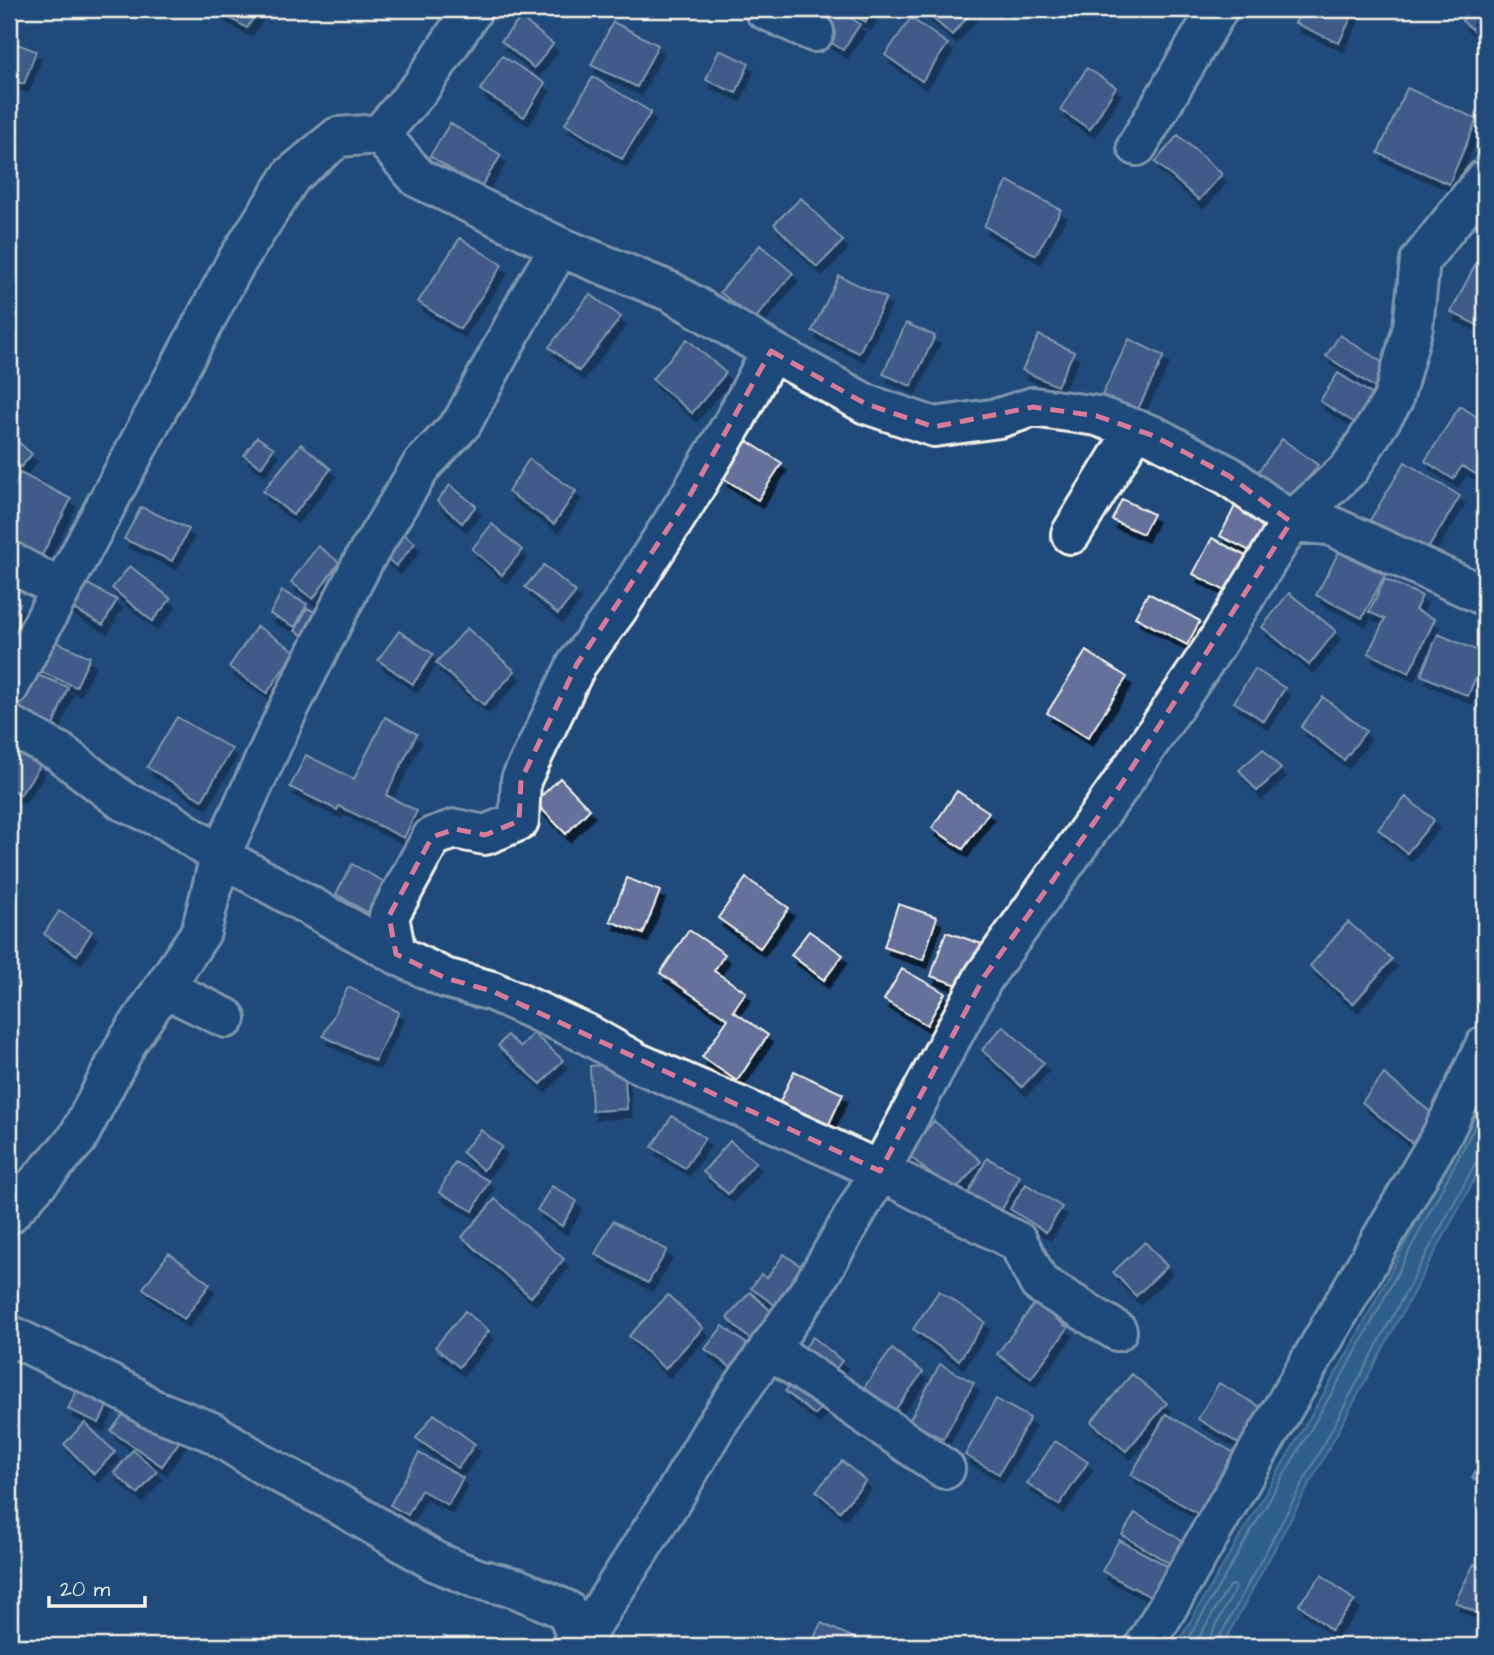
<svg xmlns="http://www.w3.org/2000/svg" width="1494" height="1655" font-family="'Architects Daughter',sans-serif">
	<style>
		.water { fill: #437aa0; stroke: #8aaabd; stroke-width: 2 }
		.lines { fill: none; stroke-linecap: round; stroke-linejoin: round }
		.shore { stroke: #adc1cb; stroke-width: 2 }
		.building { fill: #65709b; stroke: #f4f1e8; stroke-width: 2; filter: url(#shadow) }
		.minor-casing { stroke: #f4f1e8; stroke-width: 44 }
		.minor { stroke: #1f4a7a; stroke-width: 38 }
		.marked { fill: none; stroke: #d87a9a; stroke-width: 5; stroke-dasharray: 14 9; stroke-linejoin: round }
	</style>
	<defs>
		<filter id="shadow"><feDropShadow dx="4.5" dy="8" stdDeviation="0" flood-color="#0009"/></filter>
	</defs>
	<rect width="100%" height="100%" fill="#1f4a7a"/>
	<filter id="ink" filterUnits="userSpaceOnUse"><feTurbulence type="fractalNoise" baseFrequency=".0143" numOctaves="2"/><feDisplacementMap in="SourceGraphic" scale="14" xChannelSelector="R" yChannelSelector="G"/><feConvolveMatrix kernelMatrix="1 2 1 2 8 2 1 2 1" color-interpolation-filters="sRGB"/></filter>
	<g filter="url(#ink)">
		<path class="water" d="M1485,1093V1160L1222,1646H1176L1351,1347Z"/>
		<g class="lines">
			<path class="shore" d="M1184,1646L1357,1350L1485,1107
				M1194,1646L1229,1586L1234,1585L1235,1589L1210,1637L1208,1646
				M1217,1646L1218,1640L1476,1162L1480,1159L1485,1158"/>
		</g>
		<path class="building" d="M214,9H259L247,28Z
			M829,9H837L860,24L843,50L814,32Z
			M841,9H873L866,22Z
			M922,9H974L952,35Z
			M1302,9H1355L1339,43L1295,23Z
			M1471,9H1485V39L1462,21Z
			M521,18L553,44L534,68L501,41Z
			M911,18L948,44L922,81L885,55Z
			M613,22L658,45L637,87L591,65Z
			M9,41L36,51L24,84L9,79Z
			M719,50L749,63L736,93L706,80Z
			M502,56L545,83L524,117L480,90Z
			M1087,68L1116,87L1090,129L1060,110Z
			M593,77L651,112L622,159L565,124Z
			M1407,88L1477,119L1449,184L1378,153Z
			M450,123L501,155L480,188L430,156Z
			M1178,135L1222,174L1199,200L1155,162Z
			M1008,181L1061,210L1036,255L984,226Z
			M801,198L843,241L817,267L774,224Z
			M460,238L502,265L460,329L418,302Z
			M760,245L793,273L754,320L720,292Z
			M1481,253L1485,256V329L1451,312Z
			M839,276L886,298L859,353L812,331Z
			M590,294L621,317L579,371L549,347Z
			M906,323L935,336L911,386L883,374Z
			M1039,335L1074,352L1057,386L1022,370Z
			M1340,335L1391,368L1377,389L1326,356Z
			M687,339L726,373L692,413L652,379Z
			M1129,339L1164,356L1137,411L1102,395Z
			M1338,373L1381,400L1363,428L1320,401Z
			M1460,406L1485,422V470L1481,477L1462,466L1453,479L1425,461Z
			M257,437L274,448L261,467L244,455Z
			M14,438L32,454L21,467L9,456V445Z
			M1282,439L1318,465L1294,498L1258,472Z
			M747,441L782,463L758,500L723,478Z
			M301,444L331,469L293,515L263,491Z
			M529,459L576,491L554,524L508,492Z
			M1405,462L1460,496L1424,555L1369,522Z
			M20,473L71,499L40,559L9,544V495Z
			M450,485L476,506L462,523L437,501Z
			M1122,499L1153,514L1143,534L1112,520Z
			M1237,502L1277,522L1260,556L1220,536Z
			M141,507L189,529L172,561L124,539Z
			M492,524L522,550L502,575L472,549Z
			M400,531L415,543L396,566L381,553Z
			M1212,538L1253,560L1233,595L1193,574Z
			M318,546L339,562L313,599L291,582Z
			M1339,552L1385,575L1362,618L1316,595Z
			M544,565L576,592L558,614L525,587Z
			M130,566L171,599L152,621L112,588Z
			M1385,579L1422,596L1415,610L1435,619L1409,673L1368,653L1385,619L1369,612Z
			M82,581L117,600L103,625L68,606Z
			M282,591L307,604L295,627L270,614Z
			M1148,593L1200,621L1187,645L1135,617Z
			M1289,593L1336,631L1309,665L1262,627Z
			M9,598L20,604L9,624Z
			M307,608L332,621L320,644L295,631Z
			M257,626L295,651L267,693L229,667Z
			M467,628L515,671L484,705L436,663Z
			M399,631L433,654L413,684L378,660Z
			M1438,634L1485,654L1468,696L1421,675Z
			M52,640L90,657L76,687L37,670Z
			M1086,651L1127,677L1088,738L1047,713Z
			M1255,669L1285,688L1264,721L1234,702Z
			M30,672L68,687L51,731L12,717Z
			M1323,697L1366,731L1344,760L1301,727Z
			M1485,698V716L1476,710Z
			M177,717L232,749L202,800L147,767Z
			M385,717L417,734L386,795L417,811L404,838L339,806L337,810L290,787L306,755L354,779Z
			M15,748L40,766L20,795L9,787V758Z
			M1263,749L1281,769L1257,791L1239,770Z
			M560,778L590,809L566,834L535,802Z
			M957,791L989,812L963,849L932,828Z
			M1406,797L1434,820L1407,853L1378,829Z
			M352,864L386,883L369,913L336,894Z
			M627,878L660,891L643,934L610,921Z
			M746,878L789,908L760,948L718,918Z
			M898,904L937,917L923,960L884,947Z
			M59,911L92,931L77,955L44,934Z
			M1348,922L1392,959L1353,1004L1310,966Z
			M689,930L725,954L714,971L746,992L733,1011L768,1035L737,1081L702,1057L728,1019L660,973Z
			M809,931L843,955L824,980L791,955Z
			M946,932L985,945L970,989L931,976Z
			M902,969L945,993L927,1025L884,1000Z
			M348,987L399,1012L375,1061L323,1036Z
			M1003,1026L1044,1063L1022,1087L982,1050Z
			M533,1033L563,1060L541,1084L498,1046L507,1035L521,1047Z
			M624,1064L627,1109L592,1111L590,1066Z
			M794,1071L843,1094L823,1137L774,1115Z
			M1384,1074L1434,1115L1412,1143L1362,1102Z
			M672,1116L705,1138L685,1168L652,1147Z
			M934,1121L981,1161L953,1193L906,1153Z
			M481,1130L502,1147L483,1170L462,1152Z
			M730,1141L756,1162L728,1194L703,1172Z
			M987,1158L1020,1176L999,1215L966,1198Z
			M455,1162L489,1181L473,1211L439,1192Z
			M1026,1184L1062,1207L1046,1232L1010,1209Z
			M552,1186L577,1201L562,1226L537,1210Z
			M495,1199L564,1259L531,1297L462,1237Z
			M613,1221L667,1250L648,1283L595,1254Z
			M1145,1242L1167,1266L1136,1296L1113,1272Z
			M169,1253L210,1284L184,1319L143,1288Z
			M784,1254L809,1272L782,1310L751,1288L761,1274L767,1278Z
			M939,1291L985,1322L959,1360L913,1329Z
			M750,1292L781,1320L757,1346L727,1318Z
			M668,1295L703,1328L665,1369L629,1336Z
			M1035,1303L1068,1328L1031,1378L997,1354Z
			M465,1311L489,1331L459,1367L435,1347Z
			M723,1326L757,1352L740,1374L705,1349Z
			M813,1337L842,1361L831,1375L802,1351Z
			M892,1349L923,1372L886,1422L855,1400Z
			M940,1364L974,1383L943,1439L909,1421Z
			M1132,1374L1167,1403L1126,1451L1091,1422Z
			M797,1377L826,1401L815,1415L785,1391Z
			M82,1380L113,1394L99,1423L68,1409Z
			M1219,1383L1262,1408L1241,1445L1198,1419Z
			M996,1399L1030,1418L999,1474L965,1455Z
			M133,1401L183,1436L162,1466L111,1431Z
			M434,1414L475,1444L458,1468L416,1438Z
			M1166,1414L1245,1459L1209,1520L1131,1475Z
			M85,1423L115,1452L94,1474L64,1444Z
			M1055,1441L1088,1462L1059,1505L1027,1483Z
			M133,1450L157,1471L138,1494L114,1473Z
			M1485,1452V1485L1472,1478Z
			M419,1453L463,1478L448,1505L421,1490L408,1515L390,1505Z
			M842,1461L866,1481L840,1511L816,1491Z
			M1135,1513L1184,1541L1171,1564L1122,1535Z
			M1119,1540L1177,1571L1160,1602L1102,1571Z
			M1474,1564L1485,1570V1617L1455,1602Z
			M1322,1575L1355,1601L1331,1630L1299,1604Z
			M821,1623L872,1646H810Z
			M444,1636L460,1646H437Z"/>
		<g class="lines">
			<defs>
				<path id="minor" d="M764,9L814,32
					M380,134L418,178L560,247L671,292L771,351L866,404L934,427L999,418L1033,407L1097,416L1154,436L1229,476L1291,522L1329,525L1485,596
					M1137,146L1218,9
					M1071,534L1135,430
					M9,561L60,589
					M9,687L235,264L292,175L338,137L380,134L421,87L473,9
					M9,725L59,752L123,801L168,821L220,856L396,954L445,978L492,991L587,1034L638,1063L743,1108L880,1171L1018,1242L1039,1283L1117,1331
					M396,954L389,916L432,837L455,829L485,835L519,821L521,780L577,664L617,610L689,497L735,420L771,351
					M164,988L226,1018
					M9,1214L77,1139L128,1041L201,932L220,856L288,710L364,560L422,465L462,423L528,300L560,247
					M9,1339L14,1337L131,1395L150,1408L212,1432L264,1465L338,1504L436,1562L478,1579L516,1588L566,1610L580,1643
					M769,1348L945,1469
					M583,1646L580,1643L676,1493L716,1425L813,1286L880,1171L984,977L1120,786L1214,647L1291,522L1350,468L1393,400L1413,327L1420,261L1485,179
					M1145,1646L1443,1133L1485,1046"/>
			</defs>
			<use href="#minor" class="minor-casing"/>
			<use href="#minor" class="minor"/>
		</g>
	</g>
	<path d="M0 0H1494V1655H0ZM771,351L866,404L934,427L1033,407L1097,416L1154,436L1229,476L1291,522L1120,786L984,977L880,1171L492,991L445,978L396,954L389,916L432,837L455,829L485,835L519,821L521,780L577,664L689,497Z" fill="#1f4a7a" fill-opacity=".55" fill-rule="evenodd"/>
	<path class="marked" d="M771,351L866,404L934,427L1033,407L1097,416L1154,436L1229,476L1291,522L1120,786L984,977L880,1171L492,991L445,978L396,954L389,916L432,837L455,829L485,835L519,821L521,780L577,664L689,497Z"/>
	<rect width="1494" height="1655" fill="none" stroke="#1f4a7a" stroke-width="35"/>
	<rect x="18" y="18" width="1459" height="1620" fill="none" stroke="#f4f1e8" stroke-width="2.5" filter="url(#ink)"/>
	<path d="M49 1596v10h96v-10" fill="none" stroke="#f4f1e8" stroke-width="3.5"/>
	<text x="60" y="1596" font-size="21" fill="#f4f1e8" stroke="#1f4a7a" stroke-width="5" paint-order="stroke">20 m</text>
</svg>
